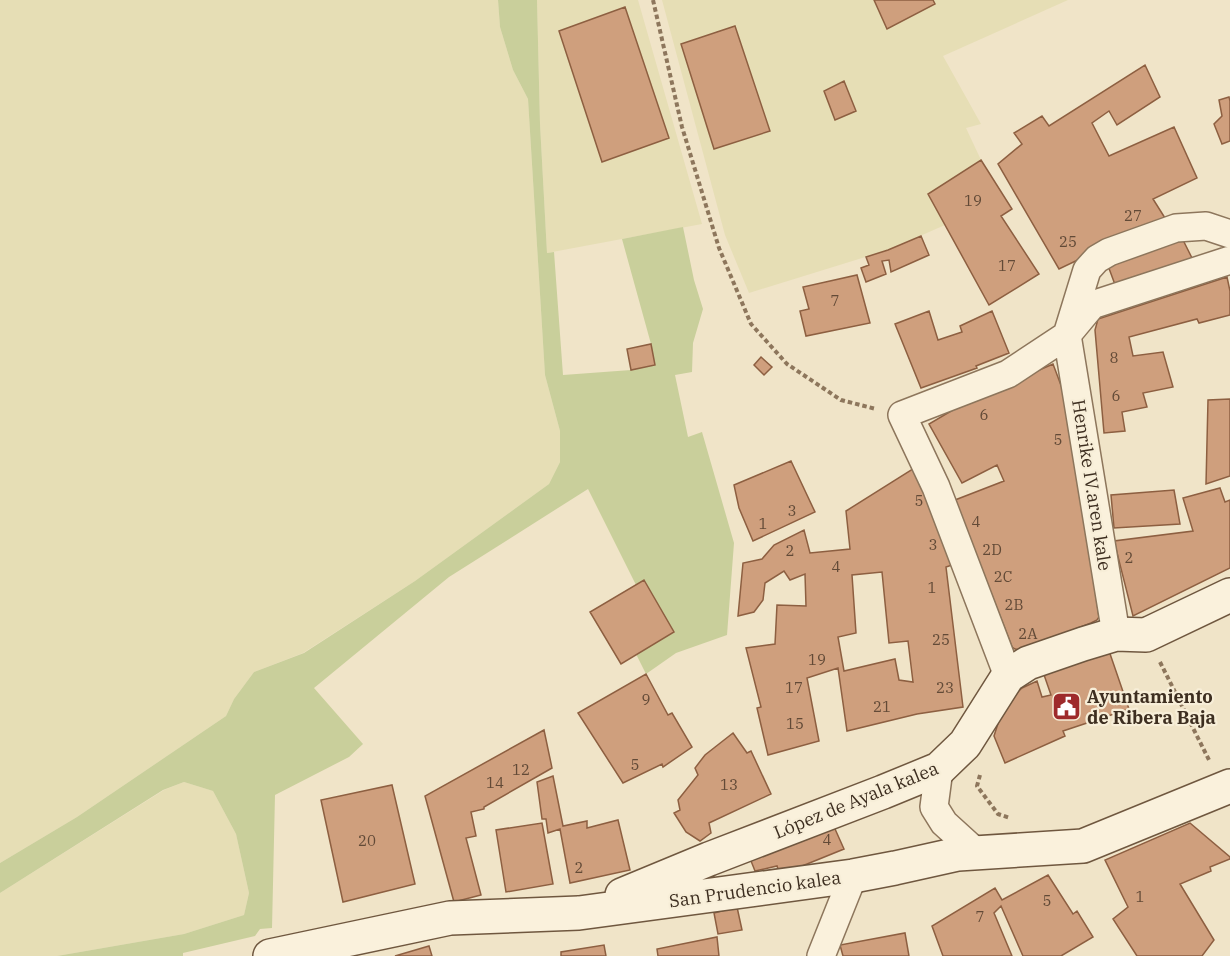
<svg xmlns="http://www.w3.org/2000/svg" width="1230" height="956" font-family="'IBM Plex Serif',serif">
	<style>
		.farmland { fill: #e6deb5 }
		.green { fill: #c9cf9b }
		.building { fill: #cf9f7d; stroke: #8d5f41; stroke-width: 1.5; fill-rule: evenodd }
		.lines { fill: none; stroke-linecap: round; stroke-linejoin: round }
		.street-casing { stroke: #8d765c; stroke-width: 30 }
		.secondary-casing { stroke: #6f573f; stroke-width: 36 }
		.path { stroke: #8d765c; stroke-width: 4; stroke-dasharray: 4.5 3; stroke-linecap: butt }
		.street { stroke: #faf1dc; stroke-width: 27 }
		.secondary { stroke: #faf1dc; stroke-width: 33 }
		.labels { text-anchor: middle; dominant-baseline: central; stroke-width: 4.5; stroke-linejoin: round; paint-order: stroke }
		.number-label { font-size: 15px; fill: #624a37 }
		.street-label { font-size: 18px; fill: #3d2e20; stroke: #f7eed8 }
		.poi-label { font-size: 18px; font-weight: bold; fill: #3d2e20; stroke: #f7eed8; text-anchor: start }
	</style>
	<rect width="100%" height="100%" fill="#f0e4c8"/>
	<path class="farmland" d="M0,0H498L500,27L513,70L528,99L545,375L560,431V462L549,484L415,581L303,653L254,672L234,699L226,716L77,817L0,863Z
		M537,0H638L702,224L547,253L540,124Z
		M662,0H1068L943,56L981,124L966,128L981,160L928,194L945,225L888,250L749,293L725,235Z
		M184,782L213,791L236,834L249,893L244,915L184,934L57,956H0V893L164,790Z"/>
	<path class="green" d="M498,0H537L540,124L547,253L554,252L563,375L631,370L655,365L651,344L622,239L683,227L694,280L703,309L693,343L692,372L675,375L688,437L702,432L734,543L727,635L676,653L646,674L636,654L644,580L636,585L588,489L449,577L314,688L363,744L349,757L275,795L272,928L260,929L255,936L183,953V956H57L184,934L244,915L249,893L236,834L213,791L184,782L163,790L0,893V863L77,817L226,716L234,699L254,672L304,653L415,581L549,484L560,462V431L545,375L528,99L513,70L500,27Z"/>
	<path class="building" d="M874,0H933L935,4L887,29Z
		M625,7L669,138L602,162L559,31Z
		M735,26L770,131L714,149L681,44Z
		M1145,65L1160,97L1117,125L1109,111L1092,123L1109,156L1174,127L1197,178L1153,199L1165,218L1059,269L998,164L1022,144L1014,133L1042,116L1049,126Z
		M844,81L856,111L835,120L824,91Z
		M1229,97L1230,101V141L1222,144L1214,124L1222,116L1219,100Z
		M981,160L1012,209L1001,216L1039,274L989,305L928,194Z
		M921,236L929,255L891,272L889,260L882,261L886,274L866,282L861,268L869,265L866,257L888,250Z
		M1182,238L1193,260L1117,290L1107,263Z
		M857,275L870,323L806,336L800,311L809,309L803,287Z
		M1227,277L1230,291V315L1199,323L1197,319L1129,337L1133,356L1163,352L1173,387L1143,393L1147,407L1122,412L1125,431L1104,433L1095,330L1098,319Z
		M929,311L938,340L962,332L960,326L992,311L1009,353L976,366L977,368L921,388L895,324Z
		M651,344L655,365L631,370L627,349Z
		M761,357L772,367L764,375L754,365Z
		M1053,364L1068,404L1099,617L1097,620L1091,623L1021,650L1015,649L1012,647L955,500L1004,481L997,465L962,483L929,424L968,401Z
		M1230,399V476L1206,484L1208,400Z
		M791,461L815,512L753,541L739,508L734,485Z
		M919,465L958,563L946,567L963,707L917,714L847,731L838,668L807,678L819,741L768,755L757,708L761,707L746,648L775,644L777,605L806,606L805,574L790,580L784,571L765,583L763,600L754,612L738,616L743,563L762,559L774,545L804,530L810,553L850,549L846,511ZM882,572L889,643L908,641L913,682L899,680L895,659L844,671L838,637L856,633L852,575Z
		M1220,488L1225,502L1230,500V568L1133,616L1114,541L1193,531L1183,498Z
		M1174,490L1180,524L1114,528L1111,495Z
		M644,580L674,632L621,664L590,612Z
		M1107,645L1129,709L1063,731L1065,736L1005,763L994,736L1001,714L1012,697L1022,688L1037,681L1042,697L1051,695L1042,669Z
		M646,674L668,715L672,713L692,747L663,767L662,764L623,783L578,713Z
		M544,730L552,768L484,807V809L471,812L476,836L466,838L481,895L454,902L425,796Z
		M733,733L747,753L751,751L771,794L709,823L711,833L700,841L686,832L674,813L680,810L678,800L698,775L695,768L705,755Z
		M553,776L563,826L587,821V828L618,820L630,870L570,883L560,829L548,833L546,819H542L537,782Z
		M392,785L415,884L343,902L321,800Z
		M831,820L844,849L780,875L777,866L755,871L749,856Z
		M542,823L553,884L506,892L496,830Z
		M1190,823L1230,857V859L1210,867L1211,871L1180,884L1214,940L1202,956H1137L1113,919L1128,907L1105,860Z
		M1048,875L1073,914L1077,911L1093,937L1061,956H1023L1001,906L994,913L1012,956H943L932,926L995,888L1002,900Z
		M737,907L742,930L718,934L714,913Z
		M905,933L909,956H843L840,945Z
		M717,937L719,956H658L657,949Z
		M604,945L606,956H561V952Z
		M429,946L432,956H395Z"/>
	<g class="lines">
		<defs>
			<path id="street" d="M1116,634L1067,335L1087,270L1097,259L1109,252L1176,228L1206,226L1230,234
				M1008,676L936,487L902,415L1008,374L1067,335L1092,305L1230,260
				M939,769L934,807L944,823L977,853
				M821,956L853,876"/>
			<path id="secondary" d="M622,895L709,859L883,792L939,769L965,744L1008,676L1028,663L1083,644L1116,634L1146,635L1230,595
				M270,956L450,918L579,913L853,876L895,868L958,854L1083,846L1230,786"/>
		</defs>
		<use href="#street" class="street-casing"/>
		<use href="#secondary" class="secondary-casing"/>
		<path class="path" d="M653,0L682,127L719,248L751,324L787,364L841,400L876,409
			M1160,662L1209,760
			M980,775L977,786L998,814L1010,818"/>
		<use href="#street" class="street"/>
		<use href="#secondary" class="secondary"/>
	</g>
	<defs>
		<symbol id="civic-square" viewBox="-11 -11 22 22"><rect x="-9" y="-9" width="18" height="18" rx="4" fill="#9e2a2b" stroke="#f7eed8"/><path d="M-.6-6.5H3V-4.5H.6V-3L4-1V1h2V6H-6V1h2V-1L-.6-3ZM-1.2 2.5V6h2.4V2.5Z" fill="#fff"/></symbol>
	</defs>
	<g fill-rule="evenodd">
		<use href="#civic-square" x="1050" y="690" width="33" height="33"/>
	</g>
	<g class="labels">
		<g class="number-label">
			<text x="973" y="200">19</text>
			<text x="1133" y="215">27</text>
			<text x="1068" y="241">25</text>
			<text x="1007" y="265">17</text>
			<text x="835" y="300">7</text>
			<text x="1114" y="357">8</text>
			<text x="1116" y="395">6</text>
			<text x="984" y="414">6</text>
			<text x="1058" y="439">5</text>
			<text x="919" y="500">5</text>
			<text x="792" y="510">3</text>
			<text x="976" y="521">4</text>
			<text x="763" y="523">1</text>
			<text x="933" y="544">3</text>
			<text x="992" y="549">2D</text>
			<text x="790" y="550">2</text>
			<text x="1129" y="557">2</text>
			<text x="836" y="566">4</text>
			<text x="1003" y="576">2C</text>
			<text x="932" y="587">1</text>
			<text x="1014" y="604">2B</text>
			<text x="1028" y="633">2A</text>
			<text x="941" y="639">25</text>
			<text x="817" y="659">19</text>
			<text x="794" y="687">17</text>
			<text x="945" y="687">23</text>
			<text x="646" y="699">9</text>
			<text x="882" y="706">21</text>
			<text x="795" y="723">15</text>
			<text x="635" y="764">5</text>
			<text x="521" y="769">12</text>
			<text x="495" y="782">14</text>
			<text x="729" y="784">13</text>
			<text x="827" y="839">4</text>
			<text x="367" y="840">20</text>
			<text x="579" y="867">2</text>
			<text x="1140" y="896">1</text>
			<text x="1047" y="900">5</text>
			<text x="980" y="916">7</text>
		</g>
		<g class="street-label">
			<text transform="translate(1092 485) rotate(81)">Henrike IV.aren kale</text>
			<text transform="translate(856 800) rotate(-22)">López de Ayala kalea</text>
			<text transform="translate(755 889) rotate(-8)">San Prudencio kalea</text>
		</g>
		<g class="poi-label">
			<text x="1087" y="696">Ayuntamiento<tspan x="1087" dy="21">de Ribera Baja</tspan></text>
		</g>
	</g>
</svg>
